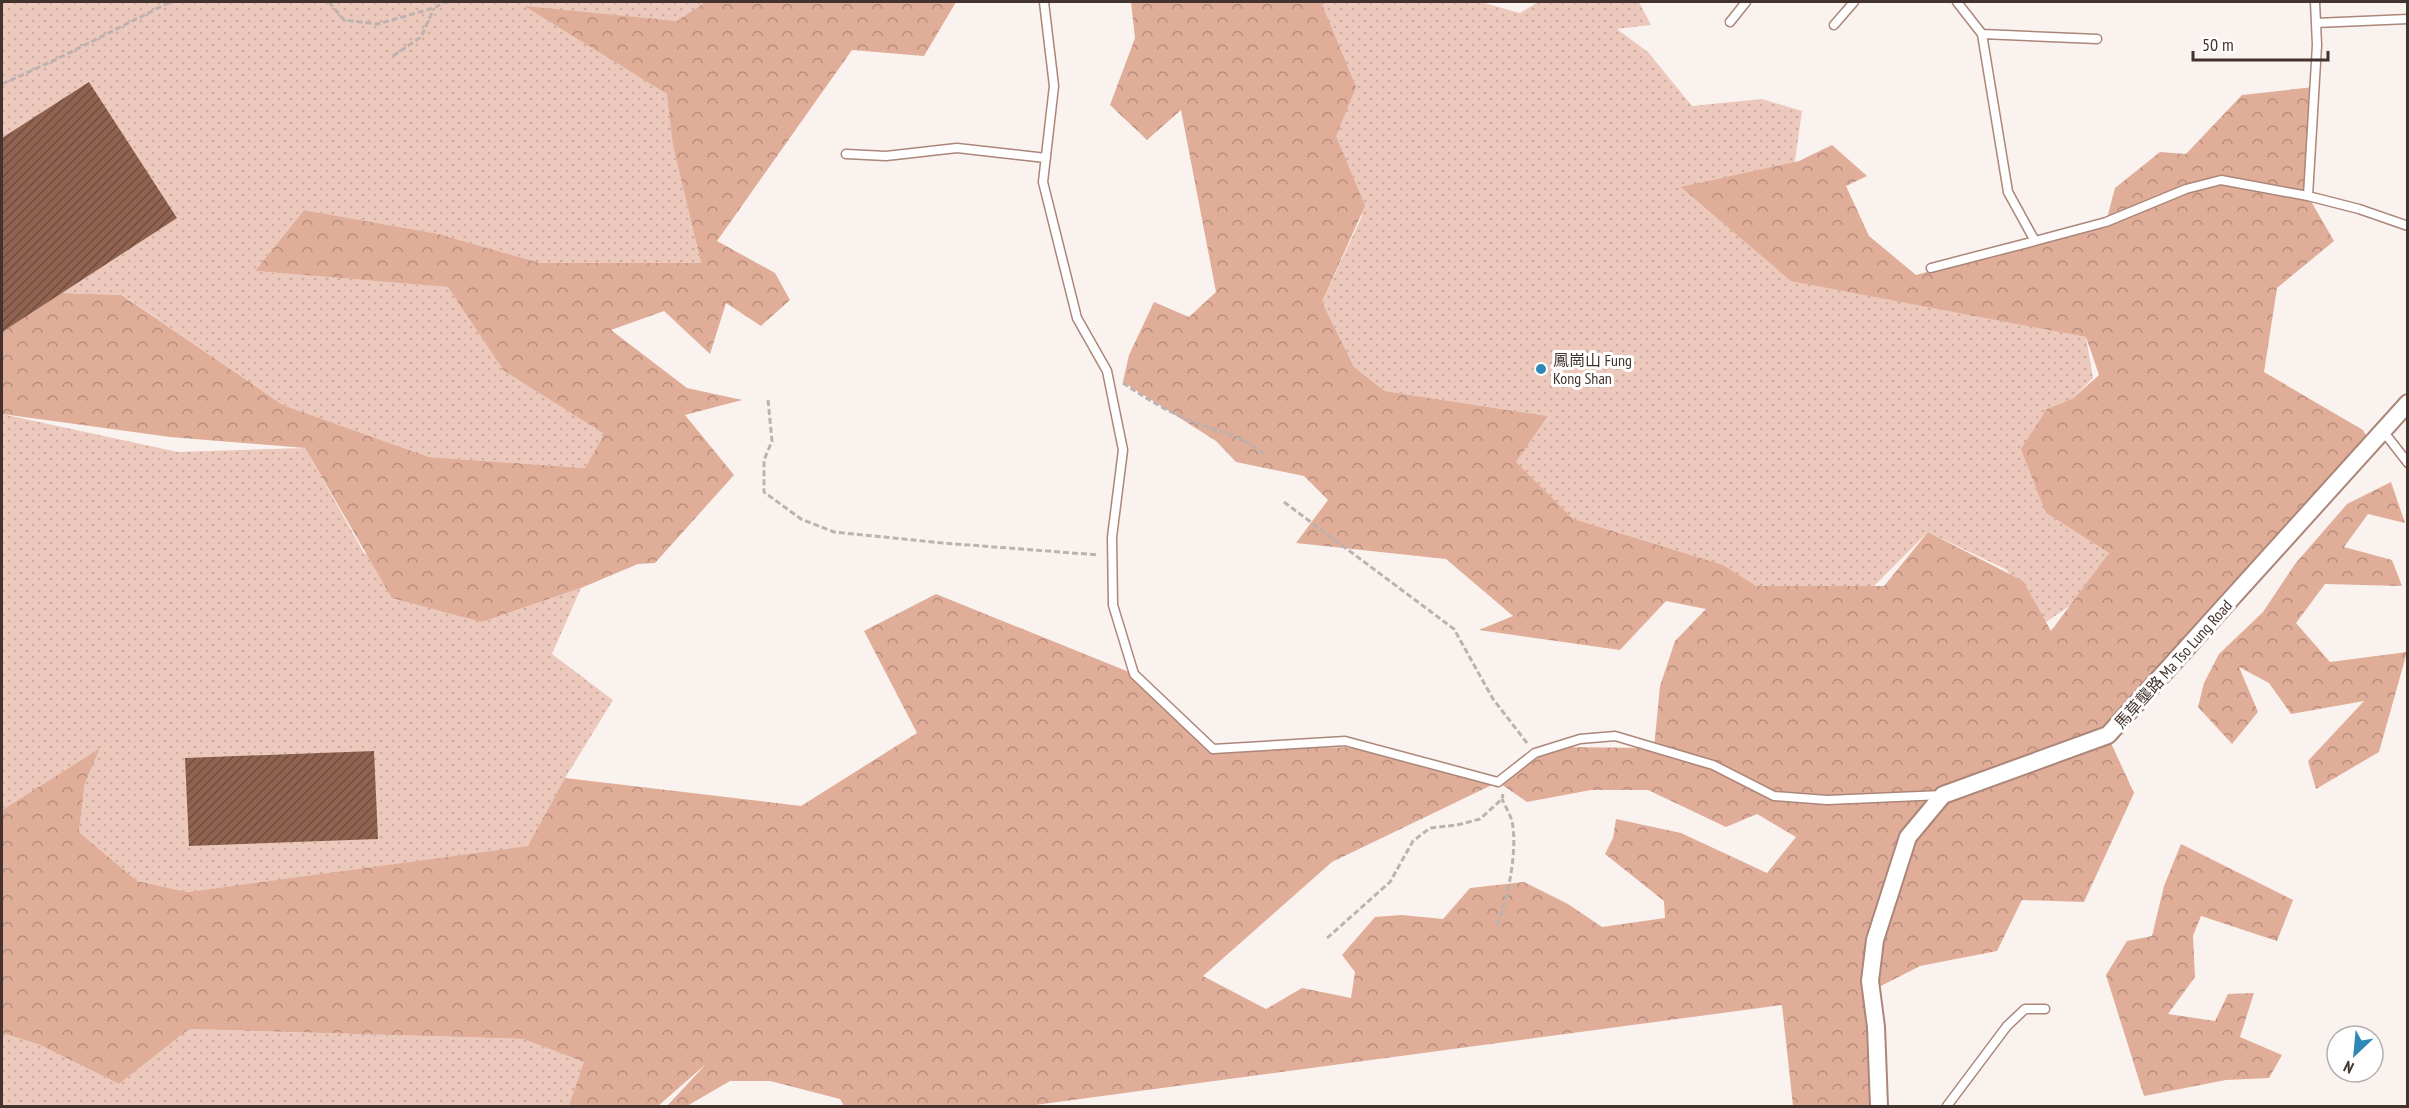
<svg xmlns="http://www.w3.org/2000/svg" width="2409" height="1108" font-family="'PT Sans Narrow','Noto Sans SC',sans-serif">
	<style>
		.green { fill: url(#green-dots) }
		.forest { fill: url(#forest-crowns); fill-rule: evenodd }
		.building { fill: url(#building-hatch) }
		.lines { fill: none; stroke-linecap: round; stroke-linejoin: round }
		.lane-casing { stroke: #ab8679; stroke-width: 11 }
		.street-casing { stroke: #ab8679; stroke-width: 20 }
		.path { stroke: #bdb2af; stroke-width: 3; stroke-dasharray: 6 3; stroke-linecap: butt }
		.lane { stroke: #fff; stroke-width: 8 }
		.street { stroke: #fff; stroke-width: 16 }
		.poi-dot { fill: #2e88b6; stroke: #fff; stroke-width: 2 }
		.labels { text-anchor: middle; dominant-baseline: central; stroke-width: 6; stroke-linejoin: round; paint-order: stroke }
		.poi-label { font-size: 16px; fill: #43332e; stroke: #fff; text-anchor: start }
		.street-label { font-size: 16px; fill: #43332e; stroke: #fff }
	</style>
	<defs>
		<pattern id="green-dots" width="8" height="8" patternUnits="userSpaceOnUse" patternTransform="scale(1.5)"><rect width="8" height="8" fill="#ecc9bc"/><path d="M2 2h.1M6 6h.1" fill="none" stroke="#ccada2" stroke-width="1.8" stroke-linecap="round"/></pattern>
		<pattern id="forest-crowns" width="20" height="18" patternUnits="userSpaceOnUse" patternTransform="scale(1.5)"><rect width="20" height="18" fill="#e0ad99"/><path d="M2 6a3 3 0 1 1 6 0M12 15a3 3 0 1 1 6 0" fill="none" stroke="#b78d7d"/></pattern>
		<pattern id="building-hatch" width="6" height="6" patternUnits="userSpaceOnUse" patternTransform="scale(1.5)"><rect width="6" height="6" fill="#906250"/><path d="M-1 1l2-2M0 6l6-6M5 7l2-2" fill="none" stroke="#714d40"/></pattern>
	</defs>
	<rect width="100%" height="100%" fill="#faf2ef"/>
	<path class="green" d="M2,2H705L677,21L526,7L668,94L673,146L701,263H539L439,234L304,210L255,271L449,287L504,371L604,434L585,468L429,457L283,405L123,295L2,291Z
		M1319,2H1481L1520,13L1538,2H1639L1651,25L1617,29L1648,52L1692,106L1762,99L1802,111L1793,175L1942,308L2086,337L2093,378L2067,404L2046,513L2109,553L2089,593L2043,624L2007,570L1928,532L1874,586L1758,594L1562,522L1516,462L1548,416L1385,391L1354,367L1322,302L1362,216L1330,119Z
		M2,414L178,452L305,448L364,553L482,622L581,588L552,654L613,700L565,778L540,845L188,892L137,881L79,832L85,783L100,748L2,810Z
		M189,1029L523,1039L595,1066L569,1106H2V1033L40,1045L119,1084Z"/>
	<path class="forest" d="M705,2H956L924,56L852,50L717,241L775,273L790,300L761,326L726,303L710,354L664,311L611,330L687,388L742,400L685,415L734,475L655,563L638,564L581,588L482,622L392,598L305,448L170,437L2,414V291L122,295L283,405L429,457L585,468L604,434L504,371L448,287L255,271L304,210L439,234L540,263H701L673,146L667,94L524,6L677,21Z
		M1131,2H1321L1356,87L1336,136L1365,206L1322,302L1354,367L1385,391L1548,416L1516,462L1573,519L1723,565L1756,586H1884L1928,532L2023,581L2051,631L2109,553L2046,513L2021,449L2047,409L2072,399L2099,375L2086,337L1791,281L1681,187L1799,161L1832,145L1867,176L1846,186L1869,236L1916,275L2106,222L2115,188L2160,152L2186,154L2242,95L2314,87L2308,196L2334,241L2277,288L2264,372L2363,430L2371,444L2107,725L2031,759L2111,743L2134,793L2084,902L2022,900L1997,951L1920,966L1871,991L1875,1106H1793L1782,1005L1028,1106H844L840,1099L770,1081H730L687,1106H667L706,1064L658,1106H569L584,1062L523,1039L189,1029L119,1084L40,1045L2,1033V810L100,748L85,783L79,832L137,881L188,892L528,846L565,778L801,806L917,733L864,631L936,594L1134,674L1213,749L1370,747L1498,782L1554,747L1654,748L1660,686L1675,641L1706,609L1666,601L1620,650L1479,630L1513,616L1446,559L1296,543L1328,500L1304,476L1236,462L1216,441L1123,382L1129,355L1154,302L1189,317L1216,292L1181,110L1147,140L1110,105L1135,38ZM1498,782L1527,802L1591,790H1648L1726,827L1757,814L1796,837L1767,873L1681,833L1616,819L1613,838L1605,854L1664,901L1665,918L1602,927L1568,904L1524,882L1470,888L1443,919L1402,915L1375,917L1342,955L1355,972L1351,998L1302,988L1266,1009L1203,976L1332,862Z
		M2391,482L2405,523L2368,514L2344,547L2392,560L2402,586L2325,584L2296,623L2330,662L2407,652L2379,752L2316,789L2308,761L2364,701L2291,714L2269,683L2239,667L2258,712L2232,744L2198,707L2204,683L2219,654L2263,612L2295,564L2347,504Z
		M2181,844L2293,900L2277,941L2201,916L2193,936L2195,977L2168,1014L2215,1021L2228,994L2254,993L2240,1037L2282,1055L2269,1078L2226,1080L2144,1096L2106,975L2127,941L2152,936L2164,886Z"/>
	<path class="building" d="M89,82L177,218L2,332V138Z
		M374,751L378,839L189,846L185,758Z"/>
	<g class="lines">
		<defs>
			<path id="lane" d="M1044,2L1054,86L1043,182L1077,318L1107,371L1123,450L1112,537L1113,605L1134,674L1213,749L1345,741L1498,782L1535,753L1580,739L1615,736L1713,765L1774,796L1827,800L1943,795
				M1957,2L1982,34L2008,192L2035,241L2106,222L2186,189L2221,180L2308,196L2359,209L2408,226
				M1730,22L1746,2
				M2316,23L2408,19
				M1834,25L1854,2
				M1982,34L2097,39
				M846,154L886,156L957,148L1046,158
				M2308,196L2317,45L2315,2
				M1931,268L2035,241
				M2383,431L2408,463
				M1947,1106L2007,1026L2025,1009H2045"/>
			<path id="street" d="M1879,1106L1876,1027L1870,981L1875,940L1908,837L1943,795L2108,735L2408,403"/>
		</defs>
		<use href="#lane" class="lane-casing"/>
		<use href="#street" class="street-casing"/>
		<path class="path" d="M329,2L344,20L378,24L434,8L445,2
			M393,56L421,37L434,8
			M2,84L57,59L170,2
			M1123,383C1144,397 1166,411 1189,420C1215,431 1245,436 1265,455
			M768,400L772,441L764,460V492L801,519L834,532L943,543L1099,555
			M1284,502L1454,629L1493,699L1527,743
			M1497,925C1508,900 1518,849 1512,821C1510,814 1505,806 1502,799
			M1327,938L1390,882L1413,841L1430,828L1457,825L1480,819L1502,799L1503,794"/>
		<use href="#lane" class="lane"/>
		<use href="#street" class="street"/>
	</g>
	<circle class="poi-dot" cx="1541" cy="369" r="6"/>
	<g class="labels">
		<g class="poi-label">
			<text x="1553" y="360">鳳崗山 Fung<tspan x="1553" dy="18">Kong Shan</tspan></text>
		</g>
		<g class="street-label">
			<text transform="translate(2173 664) rotate(-48)">馬草壟路 Ma Tso Lung Road</text>
		</g>
	</g>
	<rect width="2409" height="1108" fill="none" stroke="#43332e" stroke-width="6"/>
	<g transform="translate(2355 1054) rotate(206)"><circle r="28" fill="#ffffff" stroke="#b4adab" stroke-width="1.5"/>
	<path d="M0-4.5L10 22L0 15L-10 22Z" fill="#2e88b6"/>
	<text y="-9" font-size="16" font-weight="bold" text-anchor="middle" fill="#43332e">N</text>
	</g>
	<path d="M2193 51v9h135v-9" fill="none" stroke="#43332e" stroke-width="3"/>
	<text x="2202" y="51" font-size="18" fill="#43332e" stroke="#ffffff" stroke-width="4.5" paint-order="stroke">50 m</text>
</svg>
